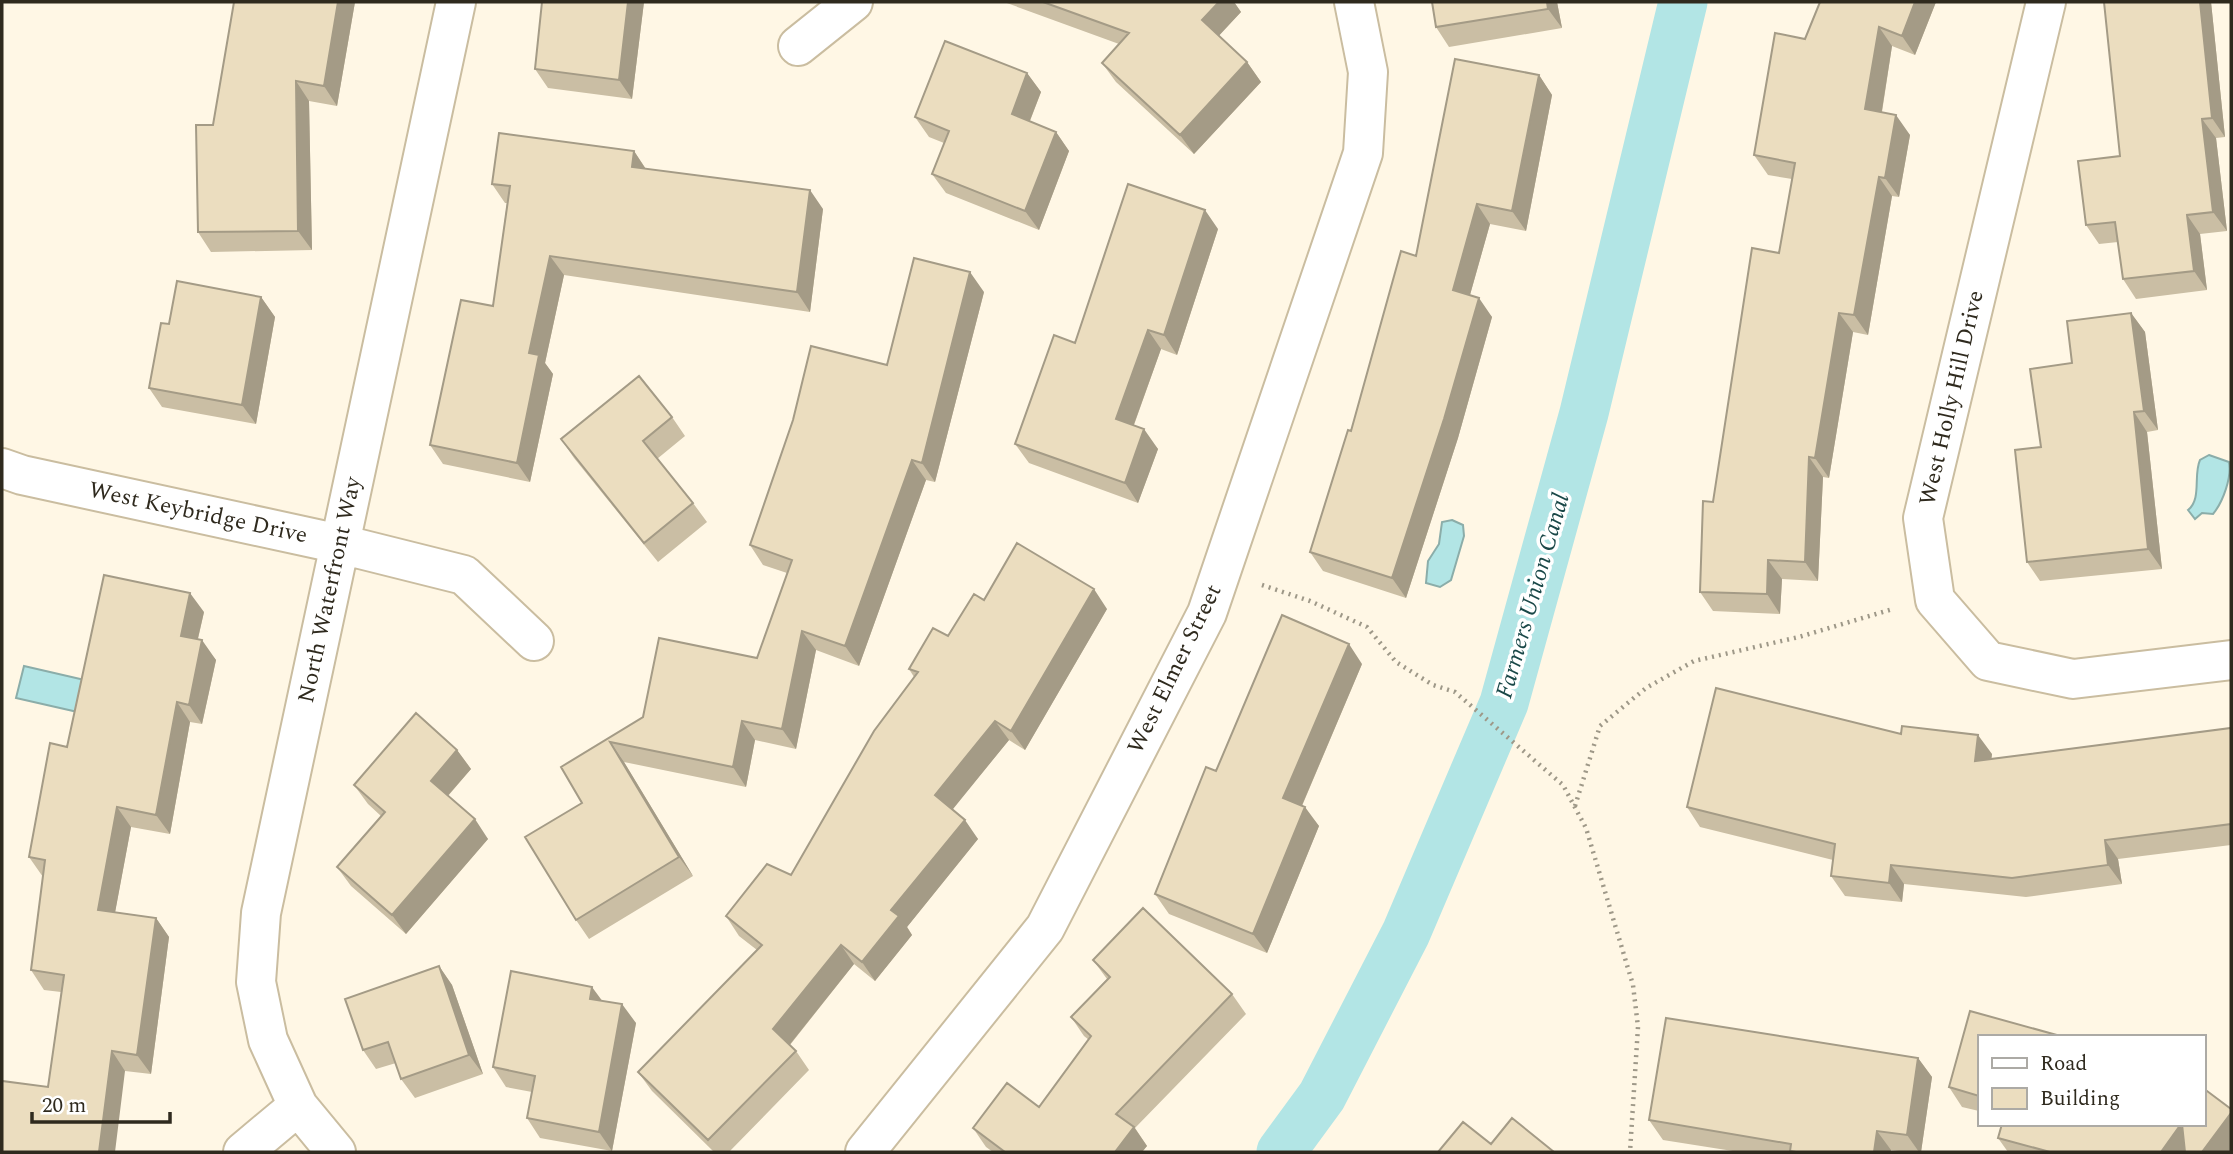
<svg xmlns="http://www.w3.org/2000/svg" width="2233" height="1154" font-family="Spectral,serif">
	<style>
		.water { fill: #b2e5e5; stroke: #8bada9; stroke-width: 2 }
		.lines { fill: none; stroke-linecap: round; stroke-linejoin: round }
		.canal { stroke: #b2e5e5; stroke-width: 49 }
		.street-casing { stroke: #cabda0; stroke-width: 42 }
		.path { stroke: #9e9888; stroke-width: 4.5; stroke-dasharray: 2 5; stroke-linecap: butt }
		.street { stroke: #fff; stroke-width: 38 }
		.wall { fill: #cabea4 }
		.shaded-wall { fill: #a49b86 }
		.building { fill: #ebddbf; stroke: #a49b86; stroke-width: 2 }
		.labels { text-anchor: middle; dominant-baseline: central; stroke-width: 7; stroke-linejoin: round; paint-order: stroke }
		.street-label { font-size: 23px; fill: #2f2a1e; stroke: #fff }
		.water-label { font-size: 24px; font-style: italic; fill: #1a4848; stroke: #fff }
	</style>
	<rect width="100%" height="100%" fill="#fff7e5"/>
	<path class="water" d="M2209,455L2229,462C2232,477 2223,502 2213,514L2202,513L2195,519L2188,510C2202,499 2193,475 2200,460Z
		M1452,520L1463,525L1464,536L1451,580L1440,587L1426,583L1428,561L1439,544L1442,522Z
		M24,666L89,681L82,713L16,698Z"/>
	<g class="lines">
		<path class="canal" d="M1281,1152L1322,1096L1406,933L1504,703L1584,413L1683,2"/>
		<defs>
			<path id="street" d="M2046,2L1923,518L1935,600L1988,661L2073,679L2231,660
				M798,46L853,2
				M2,468L22,475L340,544L464,575L534,641
				M243,1152L298,1106
				M336,1152L298,1106L268,1040L256,982L261,913L456,2
				M865,1152L1045,928L1207,613L1363,153L1368,72L1354,2"/>
		</defs>
		<use href="#street" class="street-casing"/>
		<path class="path" d="M1262,585L1310,601L1367,627L1396,662L1433,685L1455,692L1563,785L1586,828L1633,985L1638,1027L1630,1152
			M1575,806L1600,726L1646,688L1694,661L1799,637L1893,609"/>
		<use href="#street" class="street"/>
	</g>
	<path class="wall" d="M234,2H355L337,106L309,101L312,250L211,252L198,232Z
		M542,2H644L632,99L548,88L535,69Z
		M1004,2H1234L1241,12L1218,36L1247,62L1261,82L1194,154L1116,82L1102,63L1119,44Z
		M1557,2L1562,28L1449,47L1436,27Z
		M1820,2H1936L1915,55L1892,46L1882,112L1910,135L1899,197L1892,196L1868,335L1853,332L1829,478L1823,477L1818,581L1782,579L1780,614L1713,611L1700,592L1713,502L1779,253L1792,179L1768,175L1754,155L1805,39Z
		M2211,2L2225,137L2216,138L2227,231L2200,234L2207,290L2136,299L2123,279L2118,242L2099,244L2086,225Z
		M1027,73L1041,92L1030,121L1056,132L1069,151L1039,230L946,193L932,174L944,143L929,137L915,117Z
		M1539,75L1552,95L1526,231L1490,224L1470,295L1492,317L1458,438L1406,598L1323,571L1310,552L1351,431L1416,256Z
		M634,151L646,169L823,209L810,312L564,275L545,363L553,374L530,482L443,464L430,445L493,306L507,203H505L492,184Z
		M1218,229L1177,355L1161,349L1134,425L1158,449L1138,503L1029,463L1015,444L1075,343Z
		M984,292L935,482L926,480L859,666L816,650L796,749L755,740L746,787L624,762L693,876L589,939L576,920L582,803L561,767L757,658L787,573L763,565L750,545L887,365Z
		M261,297L275,317L256,424L162,407L149,388Z
		M2131,313L2145,332L2158,430L2147,432L2162,569L2040,581L2027,562L2041,447L2072,363Z
		M672,417L685,436L657,459L693,503L707,522L658,562L574,458L561,439Z
		M984,600L1107,609L1025,750L1009,740L952,809L978,839L907,927L912,935L875,981L854,964L790,1045L796,1051L809,1070L729,1152H714L652,1091L638,1072L757,950L739,936L726,916L791,875L914,677L909,669L948,636Z
		M204,612L198,639L216,660L202,724L190,722L170,834L131,827L115,912L156,918L169,937L151,1074L125,1071L48,1087L61,992L44,990L31,970L43,877L29,857L67,747Z
		M1362,664L1302,806L1319,826L1267,953L1169,914L1155,894L1216,771Z
		M2231,728V845L2118,859L2122,884L2026,897L1904,884L1902,902L1845,896L1831,876L1833,860L1700,827L1687,807L1901,734L1992,754L1991,759Z
		M457,750L471,769L448,796L488,839L406,934L351,886L337,867L381,816L368,804L354,785Z
		M1093,960L1232,994L1246,1014L1135,1128L1147,1146L1142,1152H993L986,1147L973,1128L1039,1107L1089,1040L1084,1036L1071,1017L1107,979Z
		M439,966L452,985L483,1074L415,1098L401,1079L396,1063L376,1069L363,1050Z
		M602,1001L636,1023L612,1151L540,1138L527,1118L532,1092L506,1087L493,1067Z
		M1979,1037V1111L1962,1107L1949,1087Z
		M1918,1058L1932,1077L1921,1152H1907L1891,1150L1890,1152H1739L1663,1140L1649,1120Z
		M1998,1138L2231,1151L2230,1152H2008Z"/>
	<path class="shaded-wall" d="M338,2H355L337,106L324,86Z
		M628,2H644L632,99L619,80Z
		M1219,2H1234L1241,12L1215,40L1202,20Z
		M1547,2H1557L1562,28L1548,9Z
		M1915,2H1936L1915,55L1902,36Z
		M2200,2H2211L2225,137L2212,118Z
		M1879,27L1892,46L1879,129L1865,109Z
		M1247,62L1261,82L1194,154L1180,135Z
		M1027,73L1041,92L1025,133L1012,114Z
		M1539,75L1552,95L1526,231L1512,211Z
		M296,81L309,101L312,250L298,231Z
		M1896,115L1910,135L1899,197L1885,178Z
		M2202,119L2216,138L2227,231L2213,212Z
		M1056,132L1069,151L1039,230L1025,211Z
		M634,151L647,171L632,167Z
		M1879,177L1892,196L1868,335L1854,315Z
		M810,190L823,209L810,312L797,292Z
		M1477,204L1490,224L1466,309L1453,290Z
		M1205,210L1218,229L1177,355L1164,335Z
		M2187,215L2200,234L2207,290L2194,271Z
		M550,256L564,275L545,363L553,374L530,482L517,463L529,353Z
		M970,272L984,292L935,482L922,463Z
		M261,297L275,317L256,424L242,405Z
		M1479,298L1492,317L1458,438L1406,598L1392,578Z
		M1839,313L1853,332L1829,478L1815,458Z
		M2131,313L2145,332L2158,430L2144,411Z
		M1148,330L1161,349L1129,438L1116,419Z
		M2134,412L2147,432L2162,569L2148,549Z
		M1144,429L1158,449L1138,503L1125,483Z
		M1809,457L1823,477L1818,581L1805,562Z
		M912,460L926,480L859,666L845,646Z
		M1768,560L1782,579L1780,614L1767,594Z
		M1094,589L1107,609L1025,750L1011,731Z
		M190,593L204,612L194,655L181,636Z
		M802,631L816,650L796,749L782,729Z
		M202,640L216,660L202,724L189,705Z
		M1349,644L1362,664L1297,817L1283,798Z
		M177,702L190,722L170,834L156,815Z
		M742,721L755,740L746,787L733,767Z
		M995,721L1009,740L949,814L935,795Z
		M1978,735L1992,754L1989,780L1975,761Z
		M610,742L624,762L693,876L679,857Z
		M457,750L471,769L444,800L431,781Z
		M117,807L131,827L112,929L98,910Z
		M1305,807L1319,826L1267,953L1253,934Z
		M475,819L488,839L406,934L392,915Z
		M965,820L978,839L907,927L912,935L875,981L862,962L891,910Z
		M2105,840L2118,859L2122,884L2108,865Z
		M1891,865L1904,884L1902,902L1889,883Z
		M156,918L169,937L151,1074L137,1055Z
		M841,945L854,964L787,1048L773,1029Z
		M439,966L452,985L483,1074L469,1055Z
		M592,987L606,1006L590,999Z
		M622,1004L636,1023L612,1151L599,1132Z
		M112,1051L125,1071L115,1152H99Z
		M1918,1058L1932,1077L1921,1152H1919L1907,1135Z
		M2231,1113V1151L2230,1152H2202Z
		M2181,1124L2188,1152H2161Z
		M1134,1127L1147,1146L1142,1152H1115Z
		M1877,1131L1891,1150L1890,1152H1874Z"/>
	<path class="building" d="M234,2H338L324,86L296,81L298,231L198,232L196,125H213Z
		M542,2H628L619,80L535,69Z
		M1043,2H1219L1202,20L1247,62L1180,135L1102,63L1129,33Z
		M1432,2H1547L1548,9L1436,27Z
		M1820,2H1915L1902,36L1879,27L1865,109L1896,115L1885,178L1879,177L1854,315L1839,313L1815,458L1809,457L1805,562L1768,560L1767,594L1700,592L1703,501L1713,502L1752,248L1779,253L1795,163L1754,155L1775,33L1805,39Z
		M2104,2H2200L2212,118L2202,119L2213,212L2187,215L2194,271L2123,279L2115,222L2086,225L2078,161L2120,156Z
		M945,41L1027,73L1012,114L1056,132L1025,211L932,174L949,131L915,117Z
		M1455,59L1539,75L1512,211L1477,204L1453,290L1479,298L1444,419L1392,578L1310,552L1348,430L1351,431L1401,251L1416,256Z
		M499,133L634,151L632,167L810,190L797,292L550,256L529,353L539,355L517,463L430,445L461,300L493,306L510,186L492,184Z
		M1128,184L1205,210L1164,335L1148,330L1116,419L1144,429L1125,483L1015,444L1054,335L1075,343Z
		M914,258L970,272L922,463L912,460L845,646L802,631L782,729L742,721L733,767L610,742L679,857L576,920L525,837L582,803L561,767L643,717L659,638L757,658L792,560L750,545L793,420L811,346L887,365Z
		M177,281L261,297L242,405L149,388L161,323L169,324Z
		M2131,313L2144,411L2134,412L2148,549L2027,562L2015,450L2041,447L2030,369L2072,363L2067,321Z
		M639,376L672,417L643,441L693,503L644,543L561,439Z
		M1017,543L1094,589L1011,731L995,721L935,795L965,820L891,910L899,916L862,962L841,945L773,1029L796,1051L708,1140L638,1072L762,945L726,916L767,864L791,875L874,731L918,672L909,669L933,628L948,636L974,594L984,600Z
		M104,575L190,593L181,636L202,640L189,705L177,702L156,815L117,807L98,910L156,918L137,1055L112,1051L99,1152H2V1081L48,1087L64,975L31,970L45,860L29,857L50,743L67,747Z
		M1282,615L1349,644L1283,798L1305,807L1253,934L1155,894L1206,767L1216,771Z
		M1716,688L1901,734L1902,726L1978,735L1975,761L2231,728V824L2105,840L2108,865L2012,878L1891,865L1889,883L1831,876L1835,844L1687,807Z
		M416,713L457,750L431,781L475,819L392,915L337,867L385,812L354,785Z
		M1143,908L1232,994L1116,1114L1134,1127L1115,1152H1005L973,1128L1007,1083L1039,1107L1091,1036L1071,1017L1110,977L1093,960Z
		M439,966L469,1055L401,1079L388,1042L363,1050L345,999Z
		M511,971L592,987L590,999L622,1004L599,1132L527,1118L535,1076L493,1067Z
		M1970,1011L2064,1037H1979V1096L1949,1087Z
		M1666,1018L1918,1058L1907,1135L1877,1131L1874,1152H1796L1790,1151L1791,1144L1649,1120Z
		M2203,1088L2231,1109V1113L2202,1152H2185L2182,1124H2203Z
		M1512,1118L1554,1152H1438L1463,1122L1491,1144Z
		M2002,1124H2181L2161,1152H2050L1998,1138Z"/>
	<g class="labels">
		<g class="street-label">
			<text transform="translate(1952 398) rotate(-77)">West Holly Hill Drive</text>
			<text transform="translate(198 513) rotate(12)">West Keybridge Drive</text>
			<text transform="translate(330 590) rotate(-78)">North Waterfront Way</text>
			<text transform="translate(1175 669) rotate(-64)">West Elmer Street</text>
		</g>
		<g class="water-label">
			<text transform="translate(1533 596) rotate(-74)">Farmers Union Canal</text>
		</g>
	</g>
	<rect width="2233" height="1154" fill="none" stroke="#2f2a1e" stroke-width="7"/>
	<rect x="1978" y="1035" width="228" height="91" fill="#ffffff" stroke="#acaaa5" stroke-width="2"/>
	<rect x="1992" y="1058" width="35" height="10" fill="#ffffff" stroke="#acaaa5" stroke-width="2"/>
	<text x="2040" y="1070" font-size="21" fill="#2f2a1e">Road</text>
	<rect x="1992" y="1088" width="35" height="21" fill="#ebddbf" stroke="#acaaa5" stroke-width="2"/>
	<text x="2040" y="1105" font-size="21" fill="#2f2a1e">Building</text>
	<path d="M32 1112v10h138v-10" fill="none" stroke="#2f2a1e" stroke-width="3.5"/>
	<text x="42" y="1112" font-size="21" fill="#2f2a1e" stroke="#ffffff" stroke-width="5" paint-order="stroke">20 m</text>
</svg>
